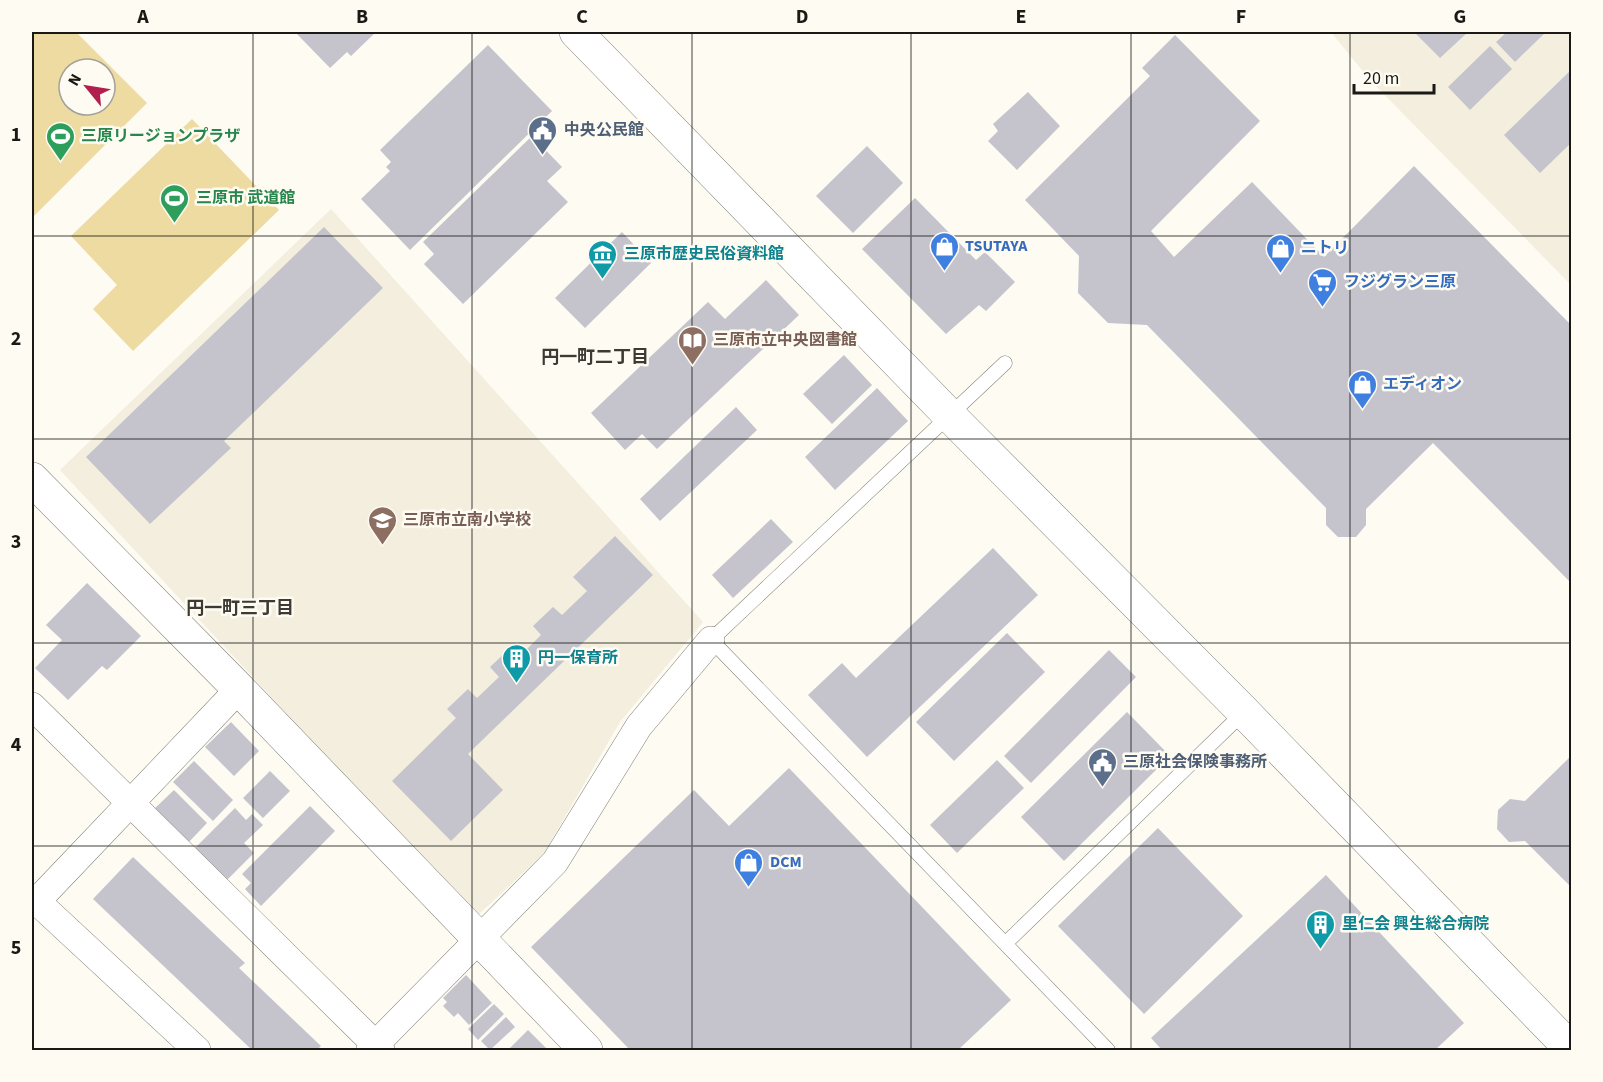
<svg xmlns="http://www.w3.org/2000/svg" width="1603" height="1082" font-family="'Source Sans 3','Noto Sans JP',sans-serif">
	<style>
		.built { fill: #f3eede }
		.green { fill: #eedba1; fill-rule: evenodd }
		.building { fill: #c5c4cd }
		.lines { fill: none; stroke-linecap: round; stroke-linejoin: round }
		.lane-casing { stroke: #828078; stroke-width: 15 }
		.street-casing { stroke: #828078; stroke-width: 28 }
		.secondary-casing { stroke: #828078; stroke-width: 34 }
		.lane { stroke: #fff; stroke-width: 14 }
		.street { stroke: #fff; stroke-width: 27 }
		.secondary { stroke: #fff; stroke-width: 33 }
		.grid { fill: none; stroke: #1a1916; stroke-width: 1.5; stroke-opacity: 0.55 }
		.labels { text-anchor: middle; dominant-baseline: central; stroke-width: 5; stroke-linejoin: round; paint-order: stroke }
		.service-label { font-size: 16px; font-weight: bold; fill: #4e5e75; stroke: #fdfbf2; text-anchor: start }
		.leisure-label { font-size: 16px; font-weight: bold; fill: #27864d; stroke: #fdfbf2; text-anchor: start }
		.shop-label { font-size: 16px; font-weight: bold; fill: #366cbe; stroke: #fdfbf2; text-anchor: start }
		.culture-label { font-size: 16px; font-weight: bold; fill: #0d838f; stroke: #fdfbf2; text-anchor: start }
		.education-label { font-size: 16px; font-weight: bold; fill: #785e54; stroke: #fdfbf2; text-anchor: start }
		.neighbourhood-label { font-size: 18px; font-weight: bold; fill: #3c3a33; stroke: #fdfbf2 }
		.neatline { fill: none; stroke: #1a1916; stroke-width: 2 }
		.grid-label { font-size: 20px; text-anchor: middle; font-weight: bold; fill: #1a1916 }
	</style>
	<rect width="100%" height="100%" fill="#fdfbf2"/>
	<path class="built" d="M1331,32H1571V285L1370,80Z
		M331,209L703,622L620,722L544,853L476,917L60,470Z"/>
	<path class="green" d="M32,32H76L147,103L32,218ZM69,69H105V105H69Z
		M192,119L279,210L133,351L93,309L117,285L71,236Z"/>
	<path class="building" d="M295,32H376L351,56L347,52L330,68Z
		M1414,32H1468L1440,58Z
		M1507,32H1546L1515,62L1496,42Z
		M1175,35L1260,121L1151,231L1174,257L1252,182L1324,257L1414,166L1572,326V584L1433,443L1366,509V525L1356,537H1338L1326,525V508L1147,325L1108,323L1078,293L1079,256L1025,200L1150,76L1142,68Z
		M488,45L552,111L410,250L361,199L390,171L386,167L391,162L380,150Z
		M1490,46L1512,69L1470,110L1448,87Z
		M1570,71L1572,142L1540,173L1504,135Z
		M1028,92L1060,126L1017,170L988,141L998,131L993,124Z
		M532,136L562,167L547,181L568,202L463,304L424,264L434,254L423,242Z
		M867,146L903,183L853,233L816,196Z
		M915,198L976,260L985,252L1015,282L986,311L979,305L946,334L862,249Z
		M324,227L383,288L224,441L231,448L150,524L86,457Z
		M622,232L651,263L585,328L555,298Z
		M766,280L799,315L657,449L642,434L625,450L591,413L708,302L725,319Z
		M844,355L872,385L832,424L803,394Z
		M877,388L908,421L835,490L805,457Z
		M736,407L757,430L660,521L640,499Z
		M771,519L793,542L733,598L712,575Z
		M615,536L653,575L468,754L503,790L451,841L392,781L456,718L447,709L468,689L477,698L499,677L490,667L510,648L519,657L541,635L533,626L553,607L562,615L587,591L573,577Z
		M993,548L1038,595L867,757L808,695L842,663L856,678Z
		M87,583L141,636L107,670L102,666L68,700L35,668L62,640L46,625Z
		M1007,633L1045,672L954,761L916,722Z
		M1109,650L1136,677L1031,783L1004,756Z
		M1127,712L1170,756L1064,861L1021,817Z
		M231,722L259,751L234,776L205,747Z
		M1572,755V888L1525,841L1509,842L1497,829L1498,810L1510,799L1525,801Z
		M997,760L1024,788L957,853L930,825Z
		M194,761L233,800L213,821L173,782Z
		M789,768L1011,1000L958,1050H630L531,947L694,790L729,826Z
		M270,771L290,791L263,818L243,798Z
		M174,790L207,823L187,844L153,810Z
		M310,806L335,831L261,906L245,889L251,883L242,874Z
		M235,808L246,820L252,814L263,825L244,843L254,853L226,881L194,849Z
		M1158,828L1243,916L1144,1014L1058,926Z
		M133,857L245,963L239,968L321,1046L317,1050H252L93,899Z
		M1326,875L1464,1023L1435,1050H1162L1151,1038Z
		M466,975L492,1003L469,1025L458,1013L454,1017L443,1006L447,1002L443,998Z
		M494,1004L504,1014L478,1040L468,1029Z
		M506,1017L515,1027L490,1050L481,1041Z
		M528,1030L548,1050H512L510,1048Z"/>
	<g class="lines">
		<defs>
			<path id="lane" d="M1005,363L711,640L1108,1050
				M1006,943L1244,712"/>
			<path id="street" d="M32,706L381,1050
				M32,897L197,1050
				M37,901L239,689
				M370,1050L555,862L639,726L711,640"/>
			<path id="secondary" d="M576,32L950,416L1244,712L1572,1050
				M32,479L239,689L586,1050"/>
		</defs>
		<use href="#lane" class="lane-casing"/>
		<use href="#street" class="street-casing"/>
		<use href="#secondary" class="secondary-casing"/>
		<use href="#lane" class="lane"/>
		<use href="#street" class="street"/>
		<use href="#secondary" class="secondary"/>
	</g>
	<path class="grid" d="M253,32V1050M472,32V1050M692,32V1050M911,32V1050M1131,32V1050M1350,32V1050M32,236H1572M32,439H1572M32,643H1572M32,846H1572"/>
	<defs>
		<symbol id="civic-pin" viewBox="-11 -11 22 30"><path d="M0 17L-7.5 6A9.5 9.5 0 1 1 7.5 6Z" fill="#5c6f8a" stroke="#fdfbf2"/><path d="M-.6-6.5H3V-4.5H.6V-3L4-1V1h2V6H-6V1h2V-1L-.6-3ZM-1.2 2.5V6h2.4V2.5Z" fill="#fff"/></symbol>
		<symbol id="stadium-pin" viewBox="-11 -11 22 30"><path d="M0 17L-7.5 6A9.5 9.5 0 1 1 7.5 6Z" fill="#2e9e5b" stroke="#fdfbf2"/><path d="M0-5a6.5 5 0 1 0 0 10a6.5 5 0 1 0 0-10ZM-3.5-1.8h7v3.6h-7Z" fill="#fff"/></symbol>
		<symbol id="shop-pin" viewBox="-11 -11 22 30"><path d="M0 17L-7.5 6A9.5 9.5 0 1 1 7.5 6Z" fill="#3f7fe0" stroke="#fdfbf2"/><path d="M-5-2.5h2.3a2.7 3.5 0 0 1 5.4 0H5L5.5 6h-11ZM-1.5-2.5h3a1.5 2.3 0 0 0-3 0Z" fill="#fff"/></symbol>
		<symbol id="museum-pin" viewBox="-11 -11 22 30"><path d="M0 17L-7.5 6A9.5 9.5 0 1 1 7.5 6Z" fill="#0f9aa8" stroke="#fdfbf2"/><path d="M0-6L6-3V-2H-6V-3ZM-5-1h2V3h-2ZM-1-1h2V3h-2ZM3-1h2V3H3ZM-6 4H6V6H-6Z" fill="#fff"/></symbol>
		<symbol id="supermarket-pin" viewBox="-11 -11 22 30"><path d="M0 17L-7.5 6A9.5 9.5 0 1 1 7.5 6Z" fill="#3f7fe0" stroke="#fdfbf2"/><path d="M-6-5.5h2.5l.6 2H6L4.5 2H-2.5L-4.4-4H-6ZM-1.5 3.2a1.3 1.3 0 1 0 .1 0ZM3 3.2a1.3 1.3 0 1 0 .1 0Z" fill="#fff"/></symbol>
		<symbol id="library-pin" viewBox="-11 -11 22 30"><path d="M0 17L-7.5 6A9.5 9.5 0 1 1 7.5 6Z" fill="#8d6e63" stroke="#fdfbf2"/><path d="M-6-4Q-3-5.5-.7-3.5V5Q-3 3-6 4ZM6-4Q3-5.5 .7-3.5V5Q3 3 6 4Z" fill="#fff"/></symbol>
		<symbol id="school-pin" viewBox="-11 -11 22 30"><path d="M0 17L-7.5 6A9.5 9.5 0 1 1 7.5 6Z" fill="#8d6e63" stroke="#fdfbf2"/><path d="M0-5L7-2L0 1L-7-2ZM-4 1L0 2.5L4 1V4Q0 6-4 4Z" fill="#fff"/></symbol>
		<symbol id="building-pin" viewBox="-11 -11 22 30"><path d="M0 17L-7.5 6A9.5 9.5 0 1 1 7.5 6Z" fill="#0f9aa8" stroke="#fdfbf2"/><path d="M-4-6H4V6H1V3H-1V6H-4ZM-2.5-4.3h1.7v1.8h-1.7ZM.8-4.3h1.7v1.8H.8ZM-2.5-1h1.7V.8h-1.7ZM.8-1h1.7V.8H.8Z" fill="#fff"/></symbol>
	</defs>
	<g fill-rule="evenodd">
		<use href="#civic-pin" x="526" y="114" width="33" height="45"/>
		<use href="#stadium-pin" x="44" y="120" width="33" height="45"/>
		<use href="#stadium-pin" x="158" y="182" width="33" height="45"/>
		<use href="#shop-pin" x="928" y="230" width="33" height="45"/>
		<use href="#shop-pin" x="1264" y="232" width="33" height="45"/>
		<use href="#museum-pin" x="586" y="238" width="33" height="45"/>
		<use href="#supermarket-pin" x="1306" y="266" width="33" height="45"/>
		<use href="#library-pin" x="676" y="324" width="33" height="45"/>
		<use href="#shop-pin" x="1346" y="368" width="33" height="45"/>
		<use href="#school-pin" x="366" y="504" width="33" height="45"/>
		<use href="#building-pin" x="500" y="642" width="33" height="45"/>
		<use href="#civic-pin" x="1086" y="746" width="33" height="45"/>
		<use href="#shop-pin" x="732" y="846" width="33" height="45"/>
		<use href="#building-pin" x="1304" y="908" width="33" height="45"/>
	</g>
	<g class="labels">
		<g class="service-label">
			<text x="564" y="130">中央公民館</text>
			<text x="1123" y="762">三原社会保険事務所</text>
		</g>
		<g class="leisure-label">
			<text x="81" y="136">三原リージョンプラザ</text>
			<text x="196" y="198">三原市 武道館</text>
		</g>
		<g class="shop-label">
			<text x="965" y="246">TSUTAYA</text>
			<text x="1301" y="248">ニトリ</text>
			<text x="1344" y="282">フジグラン三原</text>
			<text x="1383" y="384">エディオン</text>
			<text x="770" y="862">DCM</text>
		</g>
		<g class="culture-label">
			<text x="624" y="254">三原市歴史民俗資料館</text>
			<text x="538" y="658">円一保育所</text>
			<text x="1342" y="924">里仁会 興生総合病院</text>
		</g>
		<g class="education-label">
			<text x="713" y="340">三原市立中央図書館</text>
			<text x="403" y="520">三原市立南小学校</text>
		</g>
		<g class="neighbourhood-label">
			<text x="595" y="357">円一町二丁目</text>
			<text x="240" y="608">円一町三丁目</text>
		</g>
	</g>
	<rect width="1603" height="1082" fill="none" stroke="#fdfbf2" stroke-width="66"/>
	<g transform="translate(87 87) rotate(300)"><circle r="28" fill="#fdfbf2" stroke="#a2a19a" stroke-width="1.5"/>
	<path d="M0-4.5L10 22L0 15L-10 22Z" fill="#b01f4d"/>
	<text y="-9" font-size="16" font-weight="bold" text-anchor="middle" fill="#1a1916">N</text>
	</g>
	<path d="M1354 84v9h80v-9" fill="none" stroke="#1a1916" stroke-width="3"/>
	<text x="1363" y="84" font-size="18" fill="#1a1916" stroke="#fdfbf2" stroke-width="4.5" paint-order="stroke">20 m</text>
	<rect x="33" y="33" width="1537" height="1016" class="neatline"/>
	<g class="grid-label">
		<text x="143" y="23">A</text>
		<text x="362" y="23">B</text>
		<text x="582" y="23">C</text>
		<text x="802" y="23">D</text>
		<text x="1021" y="23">E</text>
		<text x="1241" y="23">F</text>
		<text x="1460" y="23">G</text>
		<text x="16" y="141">1</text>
		<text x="16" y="345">2</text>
		<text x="16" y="548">3</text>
		<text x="16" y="751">4</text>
		<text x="16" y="954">5</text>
	</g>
</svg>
